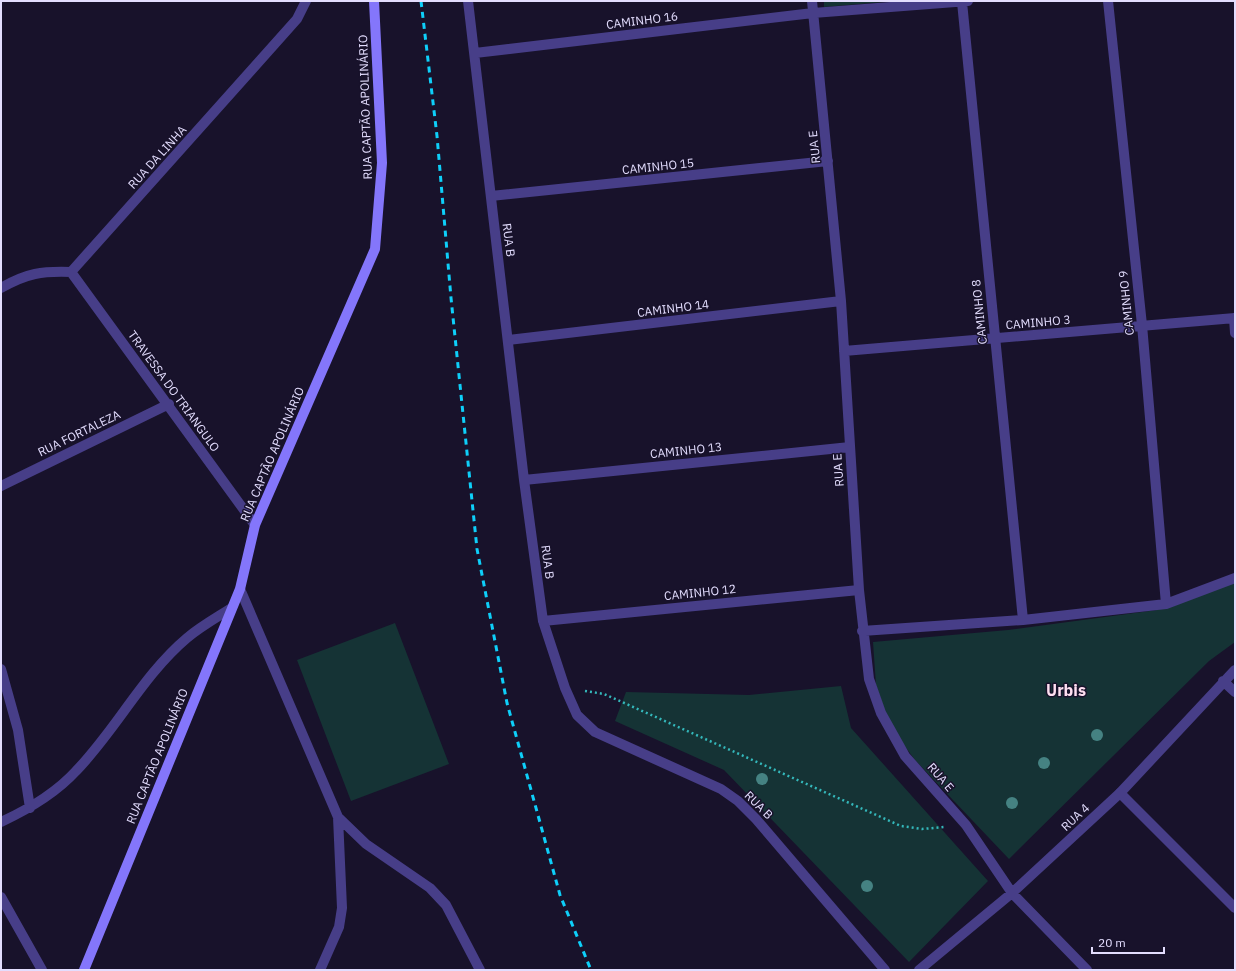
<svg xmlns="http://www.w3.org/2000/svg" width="1236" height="971" font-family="'IBM Plex Sans',sans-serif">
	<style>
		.green { fill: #153335 }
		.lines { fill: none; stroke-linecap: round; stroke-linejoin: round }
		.path { stroke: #34b8bb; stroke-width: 2.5; stroke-dasharray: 2 3; stroke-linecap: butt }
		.lane { stroke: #473e88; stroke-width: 10 }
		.street { stroke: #473e88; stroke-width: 10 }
		.secondary { stroke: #8476fb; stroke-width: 10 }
		.rail { stroke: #0ecff9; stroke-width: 3; stroke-dasharray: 6 5; stroke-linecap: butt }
		.tree { fill: #458282 }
		.labels { text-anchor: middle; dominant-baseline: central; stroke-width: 3; stroke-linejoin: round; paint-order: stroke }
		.street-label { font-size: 12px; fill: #e3ddfe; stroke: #18122b }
		.district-label { font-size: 16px; font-weight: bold; fill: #fedff0; stroke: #18122b }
	</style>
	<rect width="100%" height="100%" fill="#18122b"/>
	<path class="green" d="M824,1H895L824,7Z
		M1235,582V642L1209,661L1009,859L915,760L890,726L876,685L873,642L1008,630L1157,610Z
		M395,623L449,764L351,801L297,660Z
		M841,686L851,728L988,881L909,962L724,770L615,721L626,692L749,695Z"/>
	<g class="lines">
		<path class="path" d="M585,691L604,694L901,826L922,829L944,827"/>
		<path class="lane" d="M1120,793L1235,908"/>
		<path class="street" d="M468,1L524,480L543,621L565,688L577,715L595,732L721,789L738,801L756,819L885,970
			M812,1L841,301L859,590L869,679L881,713L905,756L966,825L1012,893L1087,970
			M1108,1L1142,325L1166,604
			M962,2L1023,620
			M475,53L813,13L968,1
			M491,196L828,161
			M71,272L255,525
			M1,288C27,273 42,271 71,272L297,19L306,1
			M1234,318L1235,333
			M508,340L841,301
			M844,351L1235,318
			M524,480L850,447
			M1,486L169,404
			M240,589L338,817L366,844L430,888L446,905L480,970
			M543,621L859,590
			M862,631L1023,620L1166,604L1235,578
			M1,669L18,730L30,808
			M1223,681L1235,692
			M1,822C29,809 55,794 76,771C116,730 143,675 187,638C200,627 216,618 230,609
			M1,897L42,970
			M320,970L339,927L342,908L338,817
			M919,970L1012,893L1120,793L1235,670"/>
		<path class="secondary" d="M84,970L240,589L255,525L375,249L382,163L374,1"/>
		<path class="rail" d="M421,1L437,136L451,298L477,549L507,703L560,895L591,970"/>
	</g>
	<g class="tree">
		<circle cx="1097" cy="735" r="6"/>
		<circle cx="1044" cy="763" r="6"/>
		<circle cx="762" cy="779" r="6"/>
		<circle cx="1012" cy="803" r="6"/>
		<circle cx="867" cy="886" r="6"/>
	</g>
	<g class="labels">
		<g class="street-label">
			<text transform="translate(642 20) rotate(-7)">CAMINHO 16</text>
			<text transform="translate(365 107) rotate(-92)">RUA CAPTÃO APOLINÁRIO</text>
			<text transform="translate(814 147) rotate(-96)">RUA E</text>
			<text transform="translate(157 157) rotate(-48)">RUA DA LINHA</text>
			<text transform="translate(658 166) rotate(-6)">CAMINHO 15</text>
			<text transform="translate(509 240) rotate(83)">RUA B</text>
			<text transform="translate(1126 303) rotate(-96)">CAMINHO 9</text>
			<text transform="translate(673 308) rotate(-7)">CAMINHO 14</text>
			<text transform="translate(979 312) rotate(-96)">CAMINHO 8</text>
			<text transform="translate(1038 322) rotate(-5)">CAMINHO 3</text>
			<text transform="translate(174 391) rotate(54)">TRAVESSA DO TRIANGULO</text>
			<text transform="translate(79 433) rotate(-26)">RUA FORTALEZA</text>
			<text transform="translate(686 450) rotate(-6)">CAMINHO 13</text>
			<text transform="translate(272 454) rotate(-67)">RUA CAPTÃO APOLINÁRIO</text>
			<text transform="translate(838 470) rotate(-94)">RUA E</text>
			<text transform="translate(548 562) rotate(82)">RUA B</text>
			<text transform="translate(700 592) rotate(-6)">CAMINHO 12</text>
			<text transform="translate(157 756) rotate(-68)">RUA CAPTÃO APOLINÁRIO</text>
			<text transform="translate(941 777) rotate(49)">RUA E</text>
			<text transform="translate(759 805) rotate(45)">RUA B</text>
			<text transform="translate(1075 817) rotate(-43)">RUA 4</text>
		</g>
		<g class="district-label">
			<text x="1066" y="690">Urbis</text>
		</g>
	</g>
	<rect width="1236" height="971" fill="none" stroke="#e3ddfe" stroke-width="4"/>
	<path d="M1092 947v6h72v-6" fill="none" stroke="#e3ddfe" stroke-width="2"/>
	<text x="1098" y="947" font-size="12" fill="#e3ddfe" stroke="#18122b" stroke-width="3" paint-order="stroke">20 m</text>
</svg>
